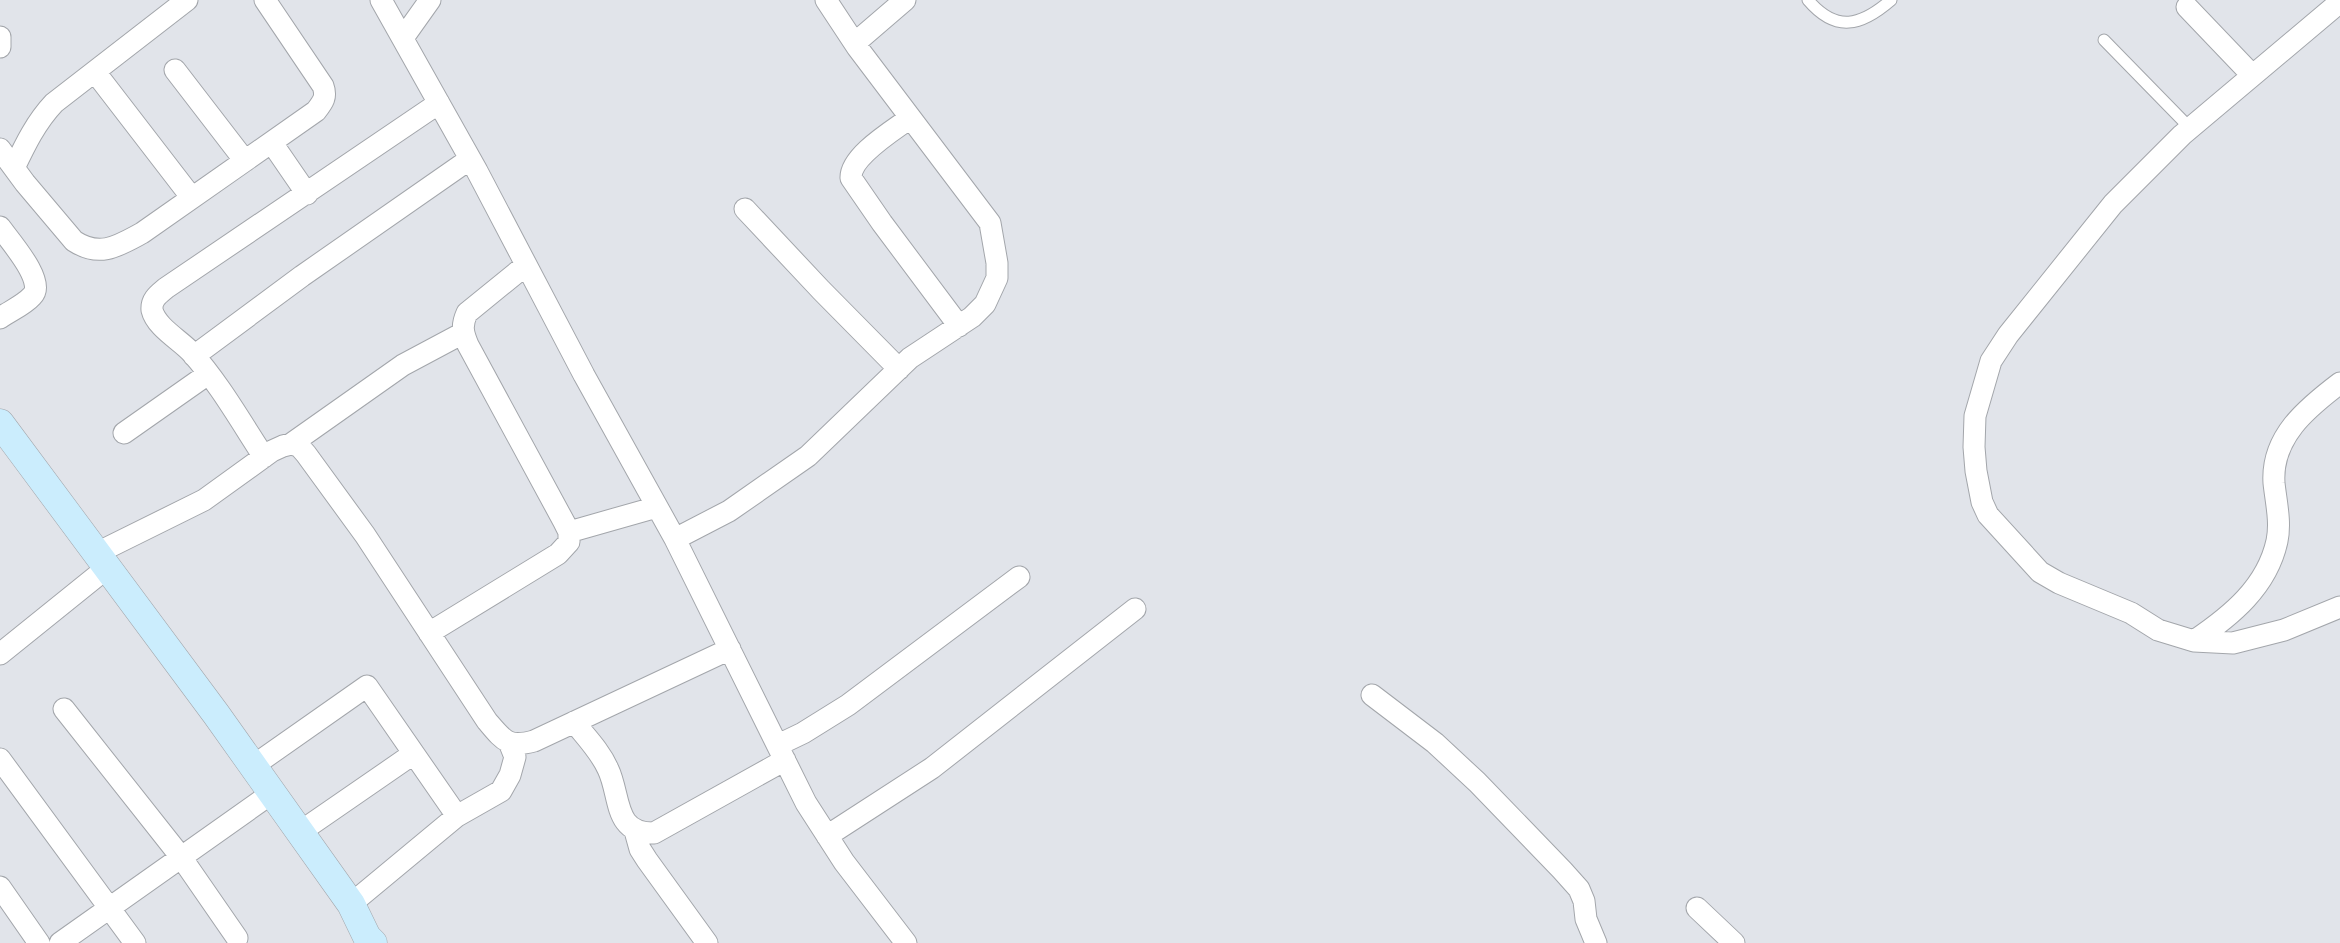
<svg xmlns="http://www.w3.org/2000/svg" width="2340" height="943" font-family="'Source Serif 4',serif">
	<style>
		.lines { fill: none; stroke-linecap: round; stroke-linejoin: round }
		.lane-casing { stroke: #a3a6ab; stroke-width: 13 }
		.street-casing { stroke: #a3a6ab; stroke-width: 23 }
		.secondary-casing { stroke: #a3a6ab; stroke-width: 29 }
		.lane { stroke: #fff; stroke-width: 11 }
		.street { stroke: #fff; stroke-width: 21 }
		.secondary { stroke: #cbedfd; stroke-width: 28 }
	</style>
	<rect width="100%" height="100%" fill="#e1e4ea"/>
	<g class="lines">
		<defs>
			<path id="lane" d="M1808,0C1836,33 1861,26 1891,0
				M2104,40L2190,128"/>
			<path id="street" d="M381,0L477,171L584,375L675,539L806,803L844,862L906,943
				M2340,2L2182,135L2113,204L2008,335L1991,361L1975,416L1974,447L1976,471L1982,502L1988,515L2040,572L2059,583L2131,613L2158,630L2194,641L2233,643L2284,630L2340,607
				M2187,7L2252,75
				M0,37V47
				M403,38L430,0
				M855,43L905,0
				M175,70L245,161
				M95,72L192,198
				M910,118C894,130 850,156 851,178L882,223L959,326
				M272,143L307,194
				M0,149L25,183L74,241C100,258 118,246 142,233L316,111C323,102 327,97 323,86L265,0
				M14,168C25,145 36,122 54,103L187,0
				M745,209L821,290L899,369
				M0,227C9,240 47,282 32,296C24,305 10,311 0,318
				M194,356L302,276L470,159
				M124,433L208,374
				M291,444L403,365L463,333
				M264,457C241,422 219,383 191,352C180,340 156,327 152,310C151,299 159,294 166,288L439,103
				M569,532L657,507
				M675,539L729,511L808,456L910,358L972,317L985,304L997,278V263L990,223L857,47L826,0
				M97,553L204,500L272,451L283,446L291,444L299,446L306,454L365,535L487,721C504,741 508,748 534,741L730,649
				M429,633L558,554L569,542V532L564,522L468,345C463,333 461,326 467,313L526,265
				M2194,641C2231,616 2267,587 2277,541C2281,522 2276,502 2274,483C2271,437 2307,408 2340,383
				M0,654L108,567
				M1372,695L1435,743L1477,782L1562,870L1579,889L1584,901L1586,919L1596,943
				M64,709L181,857L237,938
				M574,722C586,737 600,751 608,769C621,796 613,834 654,833L785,760
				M778,745L803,733L848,705L1019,577
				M0,759L135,943
				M253,766L367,686L457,816
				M635,831L640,849L647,860L707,943
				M300,832L413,754
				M827,836L932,768L1135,609
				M0,887L39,943
				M351,904L457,816L501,791L510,775L515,757L509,742
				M1697,908L1734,943
				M60,943L272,793"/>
			<path id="secondary" d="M0,423L216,714L351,904L367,937L373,943"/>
		</defs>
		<use href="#lane" class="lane-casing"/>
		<use href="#street" class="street-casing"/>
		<use href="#secondary" class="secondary-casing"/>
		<use href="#lane" class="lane"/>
		<use href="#street" class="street"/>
		<use href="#secondary" class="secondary"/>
	</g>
</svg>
